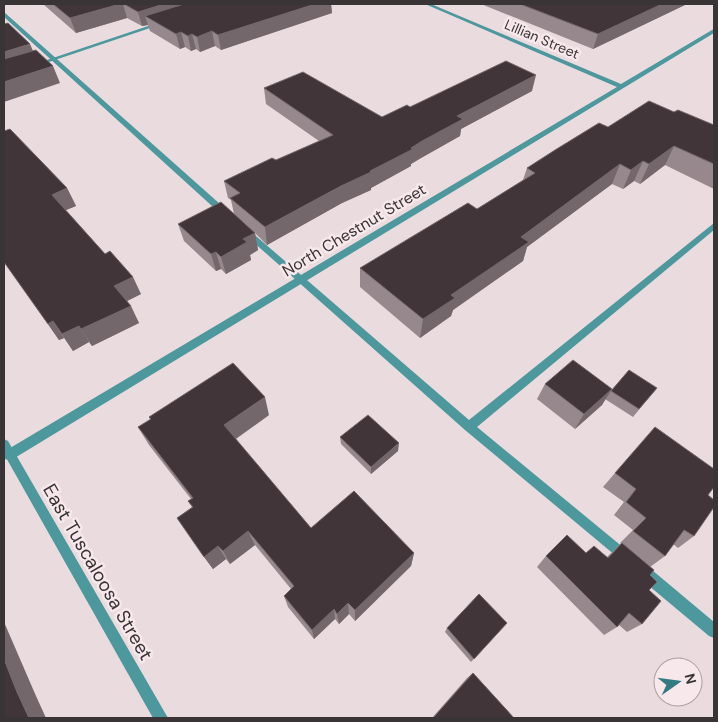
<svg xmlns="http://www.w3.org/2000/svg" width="718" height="722" font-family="'DM Sans',sans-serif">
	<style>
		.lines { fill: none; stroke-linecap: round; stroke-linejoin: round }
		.service { fill: #4c989d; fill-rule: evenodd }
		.minor { fill: #4c989d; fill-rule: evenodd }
		.tertiary { fill: #4c989d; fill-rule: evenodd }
		.wall { fill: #96888c }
		.shaded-wall { fill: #74676b }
		.building { fill: #413539; stroke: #74676b }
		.labels { text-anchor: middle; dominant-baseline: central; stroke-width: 5; stroke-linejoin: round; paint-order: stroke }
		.far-street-label { font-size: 14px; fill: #393435; stroke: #f7e8ec }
		.street-label { font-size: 16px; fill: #393435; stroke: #f7e8ec }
		.near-street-label { font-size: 19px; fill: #393435; stroke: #f7e8ec }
	</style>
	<rect width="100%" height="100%" fill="#eadbdf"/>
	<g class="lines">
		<path class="service" d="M4,12L229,212V216H223L4,17Z
			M714,223V230L477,427L630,553L632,557L630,561L626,563L622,561L465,430L242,232L243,230H249L469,420Z
			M647,569L652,570L714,622V638L709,636L642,580L641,575L642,570Z"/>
		<path class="minor" d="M425,4H431L621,84L712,30L714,29V33L13,459L9,460L5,459L4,454L5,451L617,87Z
			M160,22L165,23L37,66L32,65Z"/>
		<path class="tertiary" d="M4,439L8,441L168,718H153L4,454Z"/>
	</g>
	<path class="wall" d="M43,4H331L332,13L221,50L215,46L200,52L196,49L191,51L185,47L180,49L150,31L148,25L142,26L127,18L76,33Z
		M481,4H687L593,49Z
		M264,88L382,117L410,107L532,91L461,129L460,136L421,158L411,164V166L371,188V190L342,203L267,245L255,233L258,250L250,255L251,260L226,274L221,269L216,271L184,241L178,224L234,214L231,200L228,198L224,181L276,160L319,141L266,104Z
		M674,112L714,125V189L665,165L640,184L634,181L623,189L612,184L527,247L523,261L453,310L451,316L420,338L360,287V268L477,209L523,180L527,168L608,127Z
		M67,188L76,206L66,210L141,294L127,301L139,323L92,346L89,342L73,351L64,338L59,340L4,262Z
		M545,384L612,389L657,388L633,417L605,399L602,405L575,429L537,399Z
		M269,415L236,439L311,528L414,553L411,566L355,621L349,614L339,624L335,619L314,639L288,607L284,596L291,589L255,545L230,564L226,559L213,569L177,518L192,507L188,501L191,499L149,445L138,427L150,420L149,417Z
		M340,437L398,451L371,474L341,444Z
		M615,473L708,495L694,536L678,548L673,544L665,556L650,567L649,590L642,624L627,632L619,625L617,627L604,635L537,567L546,556L586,553L607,557L621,543H620L633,530L614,515L624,502L603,487Z
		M507,623L471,662L445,632L447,628Z
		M473,673L514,718H432L467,678Z"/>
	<path class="shaded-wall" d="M120,4H123L127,18L76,33L70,18Z
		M164,4H213L145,16L148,25L142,26L138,12Z
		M315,4H331L332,13L221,50L218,35Z
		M662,4H687L593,49L598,34Z
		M212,31L215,46L200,52L197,37Z
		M181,32L185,47L180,49L176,34Z
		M192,34L196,49L191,51L188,36Z
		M30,44L37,60L4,71V52Z
		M53,66L60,83L4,102V82Z
		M536,75L532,91L461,129L460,136L421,158L411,164V166L371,188V190L342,203L267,245L265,227L370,171L411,148L457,116Z
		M674,146L665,165L640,184L649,164Z
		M643,161L634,181L623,189L631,170Z
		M620,164L612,184L527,247L523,261L453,310L451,316L420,338L423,319L451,295L521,237Z
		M67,188L76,206L61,212L52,195Z
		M255,233L258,250L250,255L251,260L226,274L221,257L243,239Z
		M216,252L221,269L216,271L211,254Z
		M133,277L141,294L123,303L114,286Z
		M131,306L139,323L92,346L81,329Z
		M53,321L64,338L59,340L48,324Z
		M79,326L89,342L73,351L62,334Z
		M612,389L602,405L575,429L584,414Z
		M265,397L269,415L231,442L224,425Z
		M399,443L398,451L371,474V467Z
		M248,531L255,545L230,564L223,551Z
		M218,546L226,559L213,569L204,557Z
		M414,553L411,566L355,621V610Z
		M348,603L349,614L339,624L337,614Z
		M334,609L335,619L314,639L312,630Z
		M4,622L36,696L46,718H29L17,692L4,659Z"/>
	<path class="building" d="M53,4H120L70,18Z
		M124,4H164L138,12Z
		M184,4H315L218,35L212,31L197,37L192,34L188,36L181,32L176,34L145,16Z
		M520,4H662L598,34Z
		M8,23L30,44L4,52V24Z
		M36,50L53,66L4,82V59Z
		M506,61L536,75L457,116L463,119L422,141L411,148L413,149L370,171L371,172L341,186L265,227L230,198L240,193L224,181L272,158L276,160L333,135L264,88L303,72L382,117L407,105L410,107Z
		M649,101L674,112L678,110L714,125V164L674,146L649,164L643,161L631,170L620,164L521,237L529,242L451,295L455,298L423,319L360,268L468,203L477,209L535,173L527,168L555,150L599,123L608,127Z
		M10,129L67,188L52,195L105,254L110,251L133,277L114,286L131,306L81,329L79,326L62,334L53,321L48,324L4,262V131Z
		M221,202L255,233L243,239L247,242L221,257L216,252L211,254L178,224Z
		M573,360L612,389L584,414L545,384Z
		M233,363L265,397L224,425L311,528L354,491L414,553L355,610L348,603L337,614L334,609L312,630L284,596L294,586L248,531L223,551L218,546L204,557L177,518L193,507L188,501L193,498L138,427L151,419L149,417Z
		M629,370L657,388L639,409L611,391Z
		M368,415L399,443L371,467L340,437Z
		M655,427L714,469V487L708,495L714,500V507L694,536L684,530L665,556L633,531L646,518L626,502L636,489L615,473Z
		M567,535L586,553L594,546L608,558L622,543L654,570L650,575L657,582L649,590L661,601L642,624L629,613L617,627L546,556Z
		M479,594L507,623L474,659L447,628Z
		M4,659L17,692L29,718H4Z
		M473,673L514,718H433Z"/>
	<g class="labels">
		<g class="far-street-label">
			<text transform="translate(542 39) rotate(23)">Lillian Street</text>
		</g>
		<g class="street-label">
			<text transform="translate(354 230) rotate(-31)">North Chestnut Street</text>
		</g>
		<g class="near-street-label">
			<text transform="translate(98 572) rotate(60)">East Tuscaloosa Street</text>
		</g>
	</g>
	<rect width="718" height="722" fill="none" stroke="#393435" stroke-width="10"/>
	<g transform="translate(678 682) rotate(76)"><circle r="24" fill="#f7e8ec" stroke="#aba0a3"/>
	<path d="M0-4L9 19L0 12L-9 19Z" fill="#327b80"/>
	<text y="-8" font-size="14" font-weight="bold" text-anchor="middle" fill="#393435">N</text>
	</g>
</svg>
